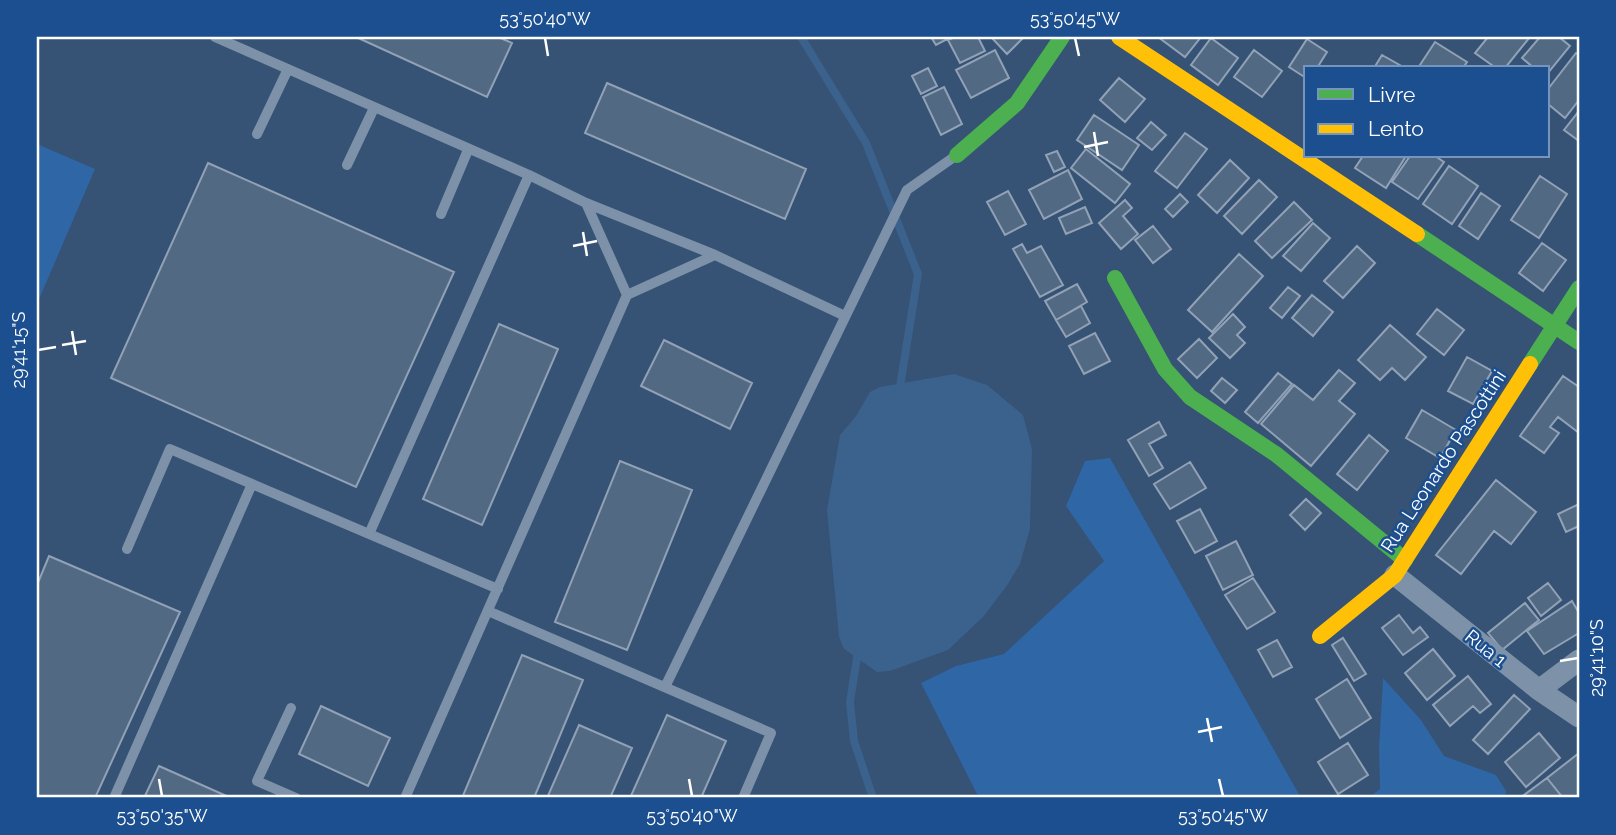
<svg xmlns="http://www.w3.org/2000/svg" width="1616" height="835" font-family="Raleway,sans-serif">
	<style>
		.green { fill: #2f66a5 }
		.water { fill: #3b618d }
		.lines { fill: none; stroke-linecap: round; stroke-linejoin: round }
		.stream { stroke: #3b618d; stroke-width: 8 }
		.building { fill: #526984; stroke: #92a2b6; stroke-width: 2 }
		.lane { stroke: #7d92a8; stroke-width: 10 }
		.street { stroke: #7d92a8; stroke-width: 21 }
		.fast { stroke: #4caf50; stroke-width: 16 }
		.slow { stroke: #ffc107; stroke-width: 16 }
		.ticks { fill: none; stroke: #fff; stroke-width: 2.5 }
		.labels { text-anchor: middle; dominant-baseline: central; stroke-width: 5; stroke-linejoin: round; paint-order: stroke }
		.street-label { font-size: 19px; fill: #fff; stroke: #1b4f8f }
		.neatline { fill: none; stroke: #fff; stroke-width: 2.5 }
		.ticks-label { font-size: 18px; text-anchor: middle; fill: #fff }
	</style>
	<rect width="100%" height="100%" fill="#365274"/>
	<path class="green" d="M37,144L95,169L37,304Z
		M1110,458L1301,798H979L921,683L956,666L1004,654L1104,561L1066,506L1085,461Z
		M1383,678L1421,720L1444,756L1496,775L1506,791L1505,798H1368L1380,789L1379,747Z"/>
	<path class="water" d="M954,374L987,385L1023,415L1032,449L1030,529L1020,564L1008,584L984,616L948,650L890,671L877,672L844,649L839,637L827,510L840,435L856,416L870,392L880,387Z"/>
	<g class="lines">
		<path class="stream" d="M801,37L866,143L918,274L899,393
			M858,651L850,702L854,741L873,798"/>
	</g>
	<path class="building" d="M356,37H498L512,43L487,97Z
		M931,37H951L936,45Z
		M955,37H978L985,51L960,63L948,40Z
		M991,37H1024L1007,54Z
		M1158,37H1201L1185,57Z
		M1488,37H1530L1505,68H1496L1475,53Z
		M1540,37H1559L1570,46L1548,73V68H1534L1522,58Z
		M1211,38L1238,58L1218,85L1191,65Z
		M1307,39L1327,52L1317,68H1306V78L1289,67Z
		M1435,42L1467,62L1463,68H1418Z
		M995,50L1009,78L971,98L956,70Z
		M1254,50L1282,71L1262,97L1234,77Z
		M1576,53L1579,55V100L1565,118L1548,104V89Z
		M1382,55L1405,68H1374Z
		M928,68L937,86L921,94L912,76Z
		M1119,78L1145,99L1125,122L1100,100Z
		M607,83L806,169L785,219L585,133Z
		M944,87L962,124L941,135L923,97Z
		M1579,111V141L1564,130Z
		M1094,115L1139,145L1122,170L1077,140Z
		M1151,122L1166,135L1152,150L1137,138Z
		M1185,133L1207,149L1177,188L1155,171Z
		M1086,149L1130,184L1115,203L1071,168Z
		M1057,151L1065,167L1054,172L1046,155Z
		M1363,156H1406L1386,188L1355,168Z
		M1410,156H1435L1444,162L1418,199L1392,182Z
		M1230,160L1249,178L1217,213L1198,195Z
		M208,163L454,272L356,487L111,378Z
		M1449,166L1478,186L1452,224L1423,204Z
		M1068,170L1082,199L1044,219L1029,190Z
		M1540,176L1567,194L1539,238L1511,220Z
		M1259,180L1277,197L1242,234L1224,216Z
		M1008,191L1026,224L1005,235L987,202Z
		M1481,193L1500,206L1478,239L1459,226Z
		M1180,194L1188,202L1173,217L1165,209Z
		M1125,200L1132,208L1123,216L1138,234L1121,249L1099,223Z
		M1294,202L1312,220L1272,258L1255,241Z
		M1085,207L1092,223L1066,234L1059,218Z
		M1313,223L1330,238L1301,271L1283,256Z
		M1153,226L1171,249L1153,263L1135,240Z
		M1542,243L1566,260L1543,291L1519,273Z
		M1022,244L1027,253L1041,246L1063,285L1040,297L1013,249Z
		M1357,246L1375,263L1343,298L1324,281Z
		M1239,254L1263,276L1212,332L1188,310Z
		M1077,284L1087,302L1056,320L1045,301Z
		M1288,287L1300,296L1282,318L1270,308Z
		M1312,295L1333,312L1313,336L1292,318Z
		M1081,306L1090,323L1066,337L1056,320Z
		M1437,309L1464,330L1444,355L1417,334Z
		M1233,314L1245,327L1237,335L1245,343L1230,358L1209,338Z
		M499,324L558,349L482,525L423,499Z
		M1390,325L1426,357L1405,380L1392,368L1380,380L1358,360Z
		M1095,333L1110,361L1084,374L1069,346Z
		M1199,339L1217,358L1197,378L1178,359Z
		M664,340L752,383L730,429L641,386Z
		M1467,357L1492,371L1473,404L1448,391Z
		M1339,370L1355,383L1339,401L1355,414L1311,466L1261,424L1294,385L1313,400Z
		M1278,373L1292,384L1258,423L1245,412Z
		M1563,376L1579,387V433L1558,417L1550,427L1559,433L1544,453L1520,436Z
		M1222,378L1237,390L1225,403L1211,391Z
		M1422,410L1456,430L1440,458L1406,438Z
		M1159,422L1166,435L1149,444L1163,468L1149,476L1128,440Z
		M1369,435L1388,451L1357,490L1337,474Z
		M620,461L692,490L627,650L555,622Z
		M1190,462L1206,488L1170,509L1154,484Z
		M1496,480L1536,512L1511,544L1494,531L1461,574L1436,555Z
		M1306,499L1321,513L1305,530L1290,515Z
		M1579,504V526L1566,532L1558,514Z
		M1200,509L1217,541L1195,553L1177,521Z
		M1236,541L1253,575L1223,590L1206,556Z
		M49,556L180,612L95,798H37V585Z
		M1253,578L1275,612L1247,629L1225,595Z
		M1548,583L1561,600L1541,616L1528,598Z
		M1572,601L1579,613V633L1544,654L1527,631Z
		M1525,603L1539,620L1502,650L1488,633Z
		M1399,615L1413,633L1420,627L1428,637L1403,655L1382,628Z
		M1343,638L1366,674L1354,681L1332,645Z
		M1277,640L1292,667L1273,677L1258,650Z
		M1433,649L1455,676L1427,700L1405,673Z
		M522,655L583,680L534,798H462Z
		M1468,676L1491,704L1480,713L1473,706L1450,726L1433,705Z
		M1347,679L1371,718L1340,738L1316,699Z
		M1514,695L1530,709L1488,754L1473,740Z
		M321,706L390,738L368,786L299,754Z
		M667,715L726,741L701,798H630Z
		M579,725L632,748L610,798H547Z
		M1539,733L1560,758L1526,787L1505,762Z
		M1348,743L1368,775L1338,794L1318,762Z
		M1579,753V798H1563L1547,778Z
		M159,766L231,798H144Z
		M1547,778L1563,798H1520Z"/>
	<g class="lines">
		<path class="lane" d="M215,37L529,175L586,203L715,255L845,316
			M257,134L288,69
			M347,165L374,108
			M586,203L627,295
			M441,214L468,150
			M369,534L529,175
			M127,549L170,449L498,589
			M488,611L771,733L743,798
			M665,687L907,190L954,157
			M291,708L257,781L296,798
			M114,798L252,484
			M405,798L627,295L715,255"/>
		<path class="street" d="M1395,575L1539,690L1579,717
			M1539,690L1579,660"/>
		<path class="fast" d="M957,155L1017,103L1062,37
			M1417,234L1579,342
			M1115,278L1165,369L1190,397L1277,455L1405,560
			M1530,364L1579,288"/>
		<path class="slow" d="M1119,37L1417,234
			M1320,636L1395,575L1530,364"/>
	</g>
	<path class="ticks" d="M545,38L548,56M1075,38L1079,56M1094,132L1098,156M1084,147L1108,142M583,232L587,256M573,246L597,241M72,331L76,355M62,345L86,341M38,350L56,347M1560,661L1578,658M1207,718L1212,742M1198,732L1222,727M159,779L162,796M689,779L692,796M1219,779L1223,796"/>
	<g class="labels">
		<g class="street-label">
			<text transform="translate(1443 461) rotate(-57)">Rua Leonardo Pascottini</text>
			<text transform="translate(1486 648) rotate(39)">Rua 1</text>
		</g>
	</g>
	<rect width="1616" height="835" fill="none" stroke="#1b4f8f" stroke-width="77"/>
	<rect x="1304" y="66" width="245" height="91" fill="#1b4f8f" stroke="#7695bc" stroke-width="2"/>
	<rect x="1318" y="89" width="35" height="10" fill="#4caf50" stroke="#7695bc" stroke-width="2"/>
	<text x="1368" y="102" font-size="21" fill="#ffffff">Livre</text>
	<rect x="1318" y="124" width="35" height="10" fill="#ffc107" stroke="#7695bc" stroke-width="2"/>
	<text x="1368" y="136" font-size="21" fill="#ffffff">Lento</text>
	<rect x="38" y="38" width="1540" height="758" class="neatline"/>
	<g class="ticks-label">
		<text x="545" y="25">53°50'40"W</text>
		<text x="1075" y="25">53°50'45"W</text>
		<text transform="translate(19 350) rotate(-90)" y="6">29°41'15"S</text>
		<text transform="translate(1597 658) rotate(-90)" y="6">29°41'10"S</text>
		<text x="162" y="822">53°50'35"W</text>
		<text x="692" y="822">53°50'40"W</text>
		<text x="1223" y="822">53°50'45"W</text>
	</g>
</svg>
